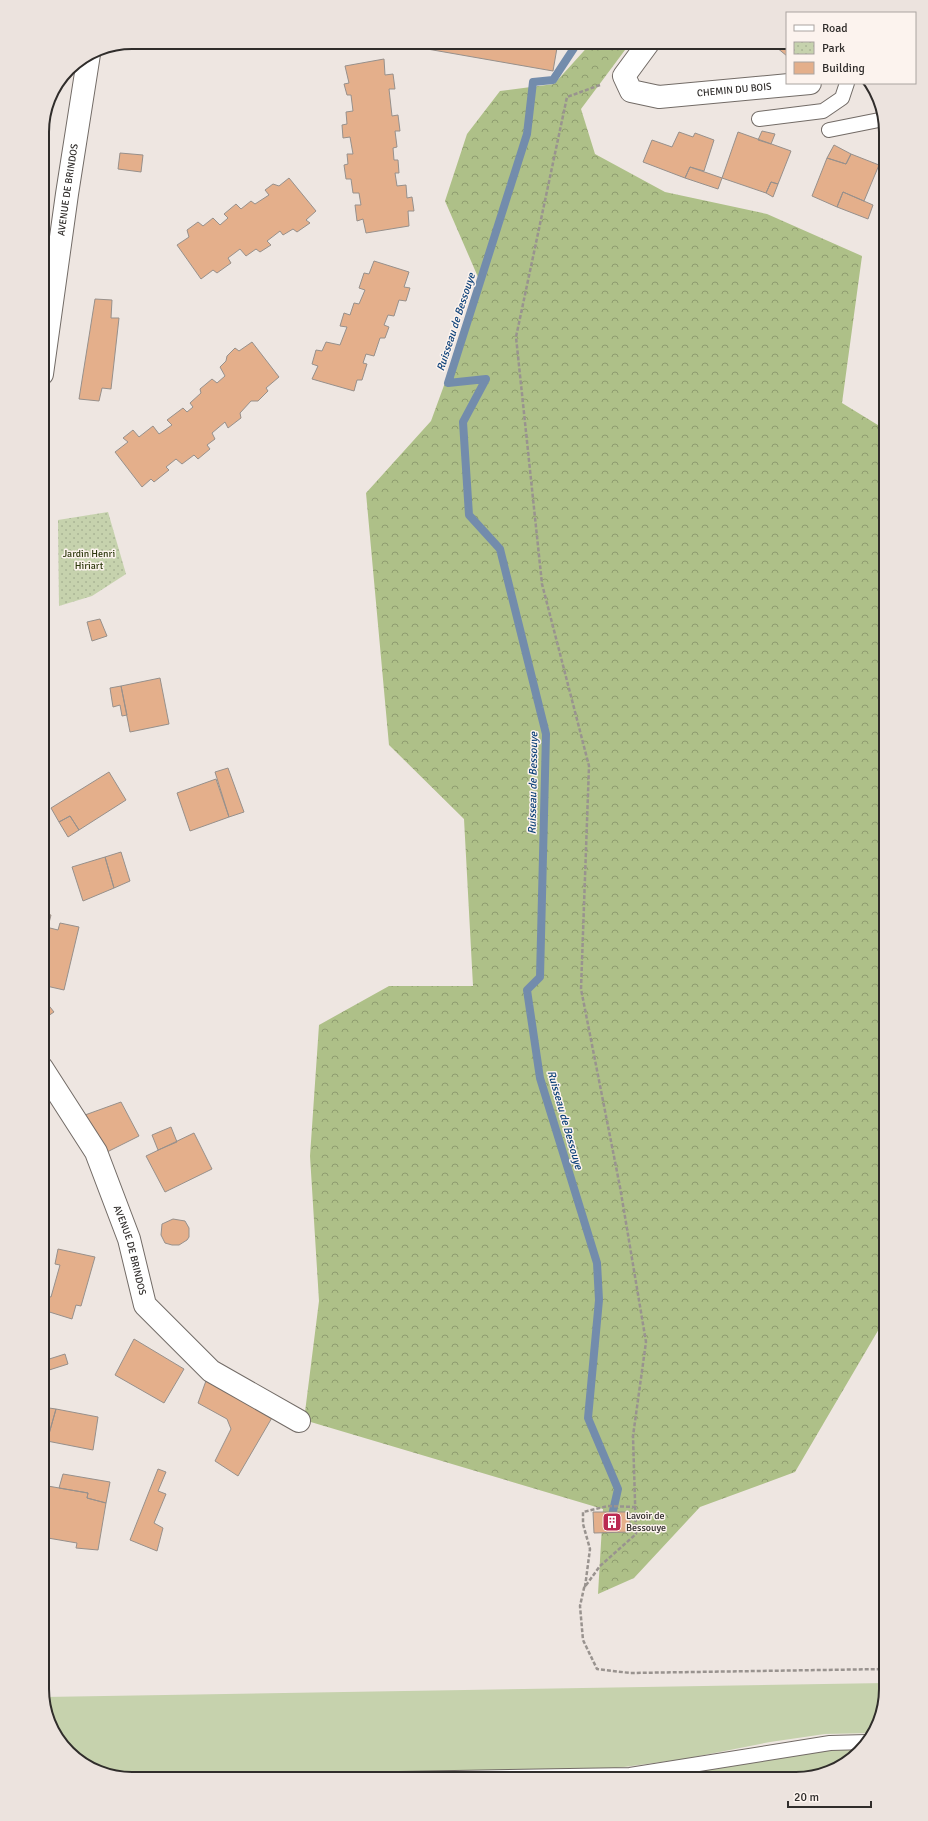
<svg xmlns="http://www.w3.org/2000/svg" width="928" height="1821" font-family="Signika,sans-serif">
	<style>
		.grass { fill: #c6d2ad }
		.forest { fill: url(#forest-crowns) }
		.park { fill: url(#park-dots) }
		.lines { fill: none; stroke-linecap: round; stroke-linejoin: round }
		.stream { stroke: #738cac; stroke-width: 8 }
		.building { fill: #e4af8b; stroke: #97908b }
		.lane-casing { stroke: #726b66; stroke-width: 16 }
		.street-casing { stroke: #726b66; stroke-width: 24 }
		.path { stroke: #99938f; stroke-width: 2.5; stroke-dasharray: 4 2; stroke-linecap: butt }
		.lane { stroke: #fff; stroke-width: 14 }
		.street { stroke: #fff; stroke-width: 22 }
		.labels { text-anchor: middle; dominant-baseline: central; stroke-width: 3; stroke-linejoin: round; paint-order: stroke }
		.street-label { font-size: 10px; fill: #302d2b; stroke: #fcf3ee }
		.park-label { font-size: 10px; fill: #2c370c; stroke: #fcf3ee }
		.poi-label { font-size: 10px; fill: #302d2b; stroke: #fcf3ee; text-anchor: start }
		.water-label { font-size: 11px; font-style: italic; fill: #0d4179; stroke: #fcf3ee }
		.rim { fill: none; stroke: #302d2b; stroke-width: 2 }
	</style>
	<defs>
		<pattern id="forest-crowns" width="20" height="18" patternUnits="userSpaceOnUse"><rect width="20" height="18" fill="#aec088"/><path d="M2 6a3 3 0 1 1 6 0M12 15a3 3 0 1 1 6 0" fill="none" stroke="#8e9c6f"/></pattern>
		<pattern id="park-dots" width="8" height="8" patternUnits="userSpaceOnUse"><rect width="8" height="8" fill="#c6d2ad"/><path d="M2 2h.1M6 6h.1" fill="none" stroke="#aab595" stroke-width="1.8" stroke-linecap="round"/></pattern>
	</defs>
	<rect width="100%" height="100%" fill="#eee6e1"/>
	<path class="grass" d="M886,1683V1689L873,1733L825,1734L770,1742L684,1759L609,1769L544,1771H275L122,1777L82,1764L49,1723L44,1697Z
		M861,1747L830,1772L796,1779H649L803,1752Z"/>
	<path class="forest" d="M592,42H623L628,46L581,109L595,154L665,192L767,214L862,256L842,403L886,430V1317L795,1472L700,1507L634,1578L598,1594L603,1509L304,1420L319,1301L310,1156L319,1025L389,986H473L464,819L389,745L366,493L431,421L481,284L445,201L467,134L500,91L554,84Z"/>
	<path class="park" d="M108,512L126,574L92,596L59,606L58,520Z"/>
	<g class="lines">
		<path class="stream" d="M578,42L553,80L533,82L527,134L448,383L486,379L463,422L469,515L500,549L546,734L540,977L527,990L540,1078L597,1263L599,1300L588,1418L618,1489L613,1511"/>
	</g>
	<path class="building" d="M411,42H558L553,71L410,46Z
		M772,42H787V56L771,43Z
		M384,59L385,75L393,74L395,89H389L392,116L398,115L400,131H395L397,147L393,148L394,160H398L399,173H395L397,186L406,185L407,198L412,197L414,211H408L409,226L366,233L363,219L357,221L355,205H361L359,193H353L351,179H346L344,165L348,164L347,154H353L350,137L343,138L342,125L347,124L346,112L353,111L351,95H347L344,84L349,83L345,66Z
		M762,131L775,134L771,144L758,140Z
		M679,132L693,137L695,133L714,140L704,171L690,167L685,178L643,162L652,140L672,147Z
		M738,132L791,151L778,184L771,182L766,193L722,178Z
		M834,145L851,154L846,164L827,158Z
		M120,153L143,155L141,172L118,169Z
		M851,154L879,165L864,201L843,192L837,207L812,196L827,158L846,164Z
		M690,167L722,178L718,189L685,178Z
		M289,178L316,211L306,220L310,223L297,232L293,229L283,235L280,231L267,241L271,245L260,252L256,249L246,256L240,249L228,258L231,263L217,273L213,270L201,279L177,245L189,237L187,230L198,222L203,226L213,218L220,225L228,218L224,214L236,204L241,209L251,201L255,204L269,195L265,190L273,184L279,186Z
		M771,182L778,184L773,197L766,193Z
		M843,192L873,205L868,219L837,207Z
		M374,261L409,272L404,287L410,288L406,301L399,300L394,316L388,315L384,325L389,327L385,338H380L374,356L366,354L363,363L367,364L362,380H357L354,391L312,379L318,366L312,364L316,350L322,351L326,342L340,345L347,327L340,326L344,313L350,315L354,303L359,304L365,290L359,288L364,273L369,274Z
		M95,299L112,300L111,318H119L111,389L102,388L99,401L79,399Z
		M252,342L279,377L266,388L268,391L258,401H251L240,413L241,418L228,428L225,422L212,433L215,439L207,445L210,449L198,459L194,455L182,464L176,459L166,467L169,470L154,482L151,479L142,487L115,452L128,442L123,438L133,430L139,437L153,426L159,434L172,425L167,420L183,408L187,412L193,407L190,403L201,393L200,389L212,379L217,383L225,376L220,367L226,361L227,356L235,348L239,351Z
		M100,619L107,636L92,641L87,622Z
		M160,678L169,724L130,732L121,686Z
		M121,686L127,715L122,716L120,705L113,707L110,688Z
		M228,768L244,812L229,817L215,772Z
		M109,772L126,800L79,830L70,816L59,822L51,808Z
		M216,779L229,817L190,831L177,793Z
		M70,816L79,830L68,837L59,822Z
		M121,852L130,881L114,888L105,857Z
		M105,857L114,888L83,901L72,867Z
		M42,913L51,915L48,927L42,926Z
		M60,923L79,927L64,990L42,985V926L58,930Z
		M42,997L54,1012L42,1020Z
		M121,1102L139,1136L105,1153L85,1115Z
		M171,1127L177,1142L158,1150L152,1135Z
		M194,1133L212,1169L165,1192L146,1156Z
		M173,1219L185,1221L189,1228V1237L187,1240L179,1245H172L165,1243L161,1235L162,1224Z
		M58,1249L95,1257L81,1306L76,1305L72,1319L43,1310L46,1296L51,1297L60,1265L55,1264Z
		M134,1339L184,1369L164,1403L115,1375Z
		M65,1354L68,1364L46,1371L43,1361Z
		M207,1378L273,1416L238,1476L215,1461L231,1429L227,1419L198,1403Z
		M42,1407L56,1409L47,1441L42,1440Z
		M56,1409L98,1417L93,1450L47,1441Z
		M158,1469L166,1472L158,1491L166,1494L154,1523L163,1528L157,1551L130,1540Z
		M63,1474L110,1482L106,1503L87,1498L88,1493L59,1488Z
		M42,1485L88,1493L87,1498L106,1503L98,1550L76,1548L77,1543L42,1537Z
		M593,1512H630V1532L594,1533Z"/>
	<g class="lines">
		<defs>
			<path id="lane" d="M759,119L823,111L842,98L847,83
				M829,130L884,119
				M399,1779L630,1775L830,1743L867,1742"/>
			<g id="street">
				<path id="s1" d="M649,42L624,76L631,91L659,97L810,83"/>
				<path id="s2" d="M42,374L67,194L89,54"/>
				<path id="s3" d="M42,1068L96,1152L129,1239L145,1305L211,1371L299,1421"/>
			</g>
		</defs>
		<use href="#lane" class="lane-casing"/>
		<use href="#street" class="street-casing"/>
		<path class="path" d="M600,85L567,97L516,337L542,584L589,766L581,989L620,1187L646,1342L633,1436L636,1534L600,1566L584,1588L580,1606L583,1640L597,1669L630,1673L886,1669
			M585,1587L590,1549L583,1524V1512L608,1506L635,1507"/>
		<use href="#lane" class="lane"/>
		<use href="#street" class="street"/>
	</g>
	<defs>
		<symbol id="building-square" viewBox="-11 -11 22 22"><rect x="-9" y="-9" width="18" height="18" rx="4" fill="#ba2a52" stroke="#fcf3ee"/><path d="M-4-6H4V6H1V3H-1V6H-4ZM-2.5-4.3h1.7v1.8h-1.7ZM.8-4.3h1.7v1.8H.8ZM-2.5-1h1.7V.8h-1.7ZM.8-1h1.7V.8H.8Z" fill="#fff"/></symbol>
	</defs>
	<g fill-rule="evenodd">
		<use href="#building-square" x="601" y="1511" width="22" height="22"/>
	</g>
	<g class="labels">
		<g class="street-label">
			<text stroke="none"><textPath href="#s1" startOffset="163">CHEMIN DU BOIS</textPath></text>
			<text stroke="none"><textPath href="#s2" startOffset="186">AVENUE DE BRINDOS</textPath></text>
			<text stroke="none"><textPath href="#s3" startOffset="204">AVENUE DE BRINDOS</textPath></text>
		</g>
		<g class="park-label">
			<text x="89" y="554">Jardin Henri<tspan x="89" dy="12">Hiriart</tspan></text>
		</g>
		<g class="poi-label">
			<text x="626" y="1516">Lavoir de<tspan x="626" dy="12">Bessouye</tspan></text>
		</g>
		<g class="water-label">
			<text transform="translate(456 322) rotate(-72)">Ruisseau de Bessouye</text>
			<text transform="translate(533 783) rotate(-89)">Ruisseau de Bessouye</text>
			<text transform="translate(565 1120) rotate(74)">Ruisseau de Bessouye</text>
		</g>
	</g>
	<path d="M0 0H928V1821H0ZM132 49H796A83 83 0 0 1 879 132V1689A83 83 0 0 1 796 1772H132A83 83 0 0 1 49 1689V132A83 83 0 0 1 132 49Z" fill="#ece3de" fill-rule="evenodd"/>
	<path class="rim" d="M132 49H796A83 83 0 0 1 879 132V1689A83 83 0 0 1 796 1772H132A83 83 0 0 1 49 1689V132A83 83 0 0 1 132 49Z"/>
	<rect x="786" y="12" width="130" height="72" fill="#fcf3ee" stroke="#aaa4a0"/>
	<rect x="794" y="25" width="20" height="6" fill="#ffffff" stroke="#aaa4a0"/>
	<text x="822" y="32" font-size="12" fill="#302d2b">Road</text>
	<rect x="794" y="42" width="20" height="12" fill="url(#park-dots)" stroke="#aaa4a0"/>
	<text x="822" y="52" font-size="12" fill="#302d2b">Park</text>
	<rect x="794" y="62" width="20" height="12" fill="#e4af8b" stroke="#aaa4a0"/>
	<text x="822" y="72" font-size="12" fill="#302d2b">Building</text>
	<path d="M788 1801v6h83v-6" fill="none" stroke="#302d2b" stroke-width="2"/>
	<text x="794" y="1801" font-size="12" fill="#302d2b" stroke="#fcf3ee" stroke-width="3" paint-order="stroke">20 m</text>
</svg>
